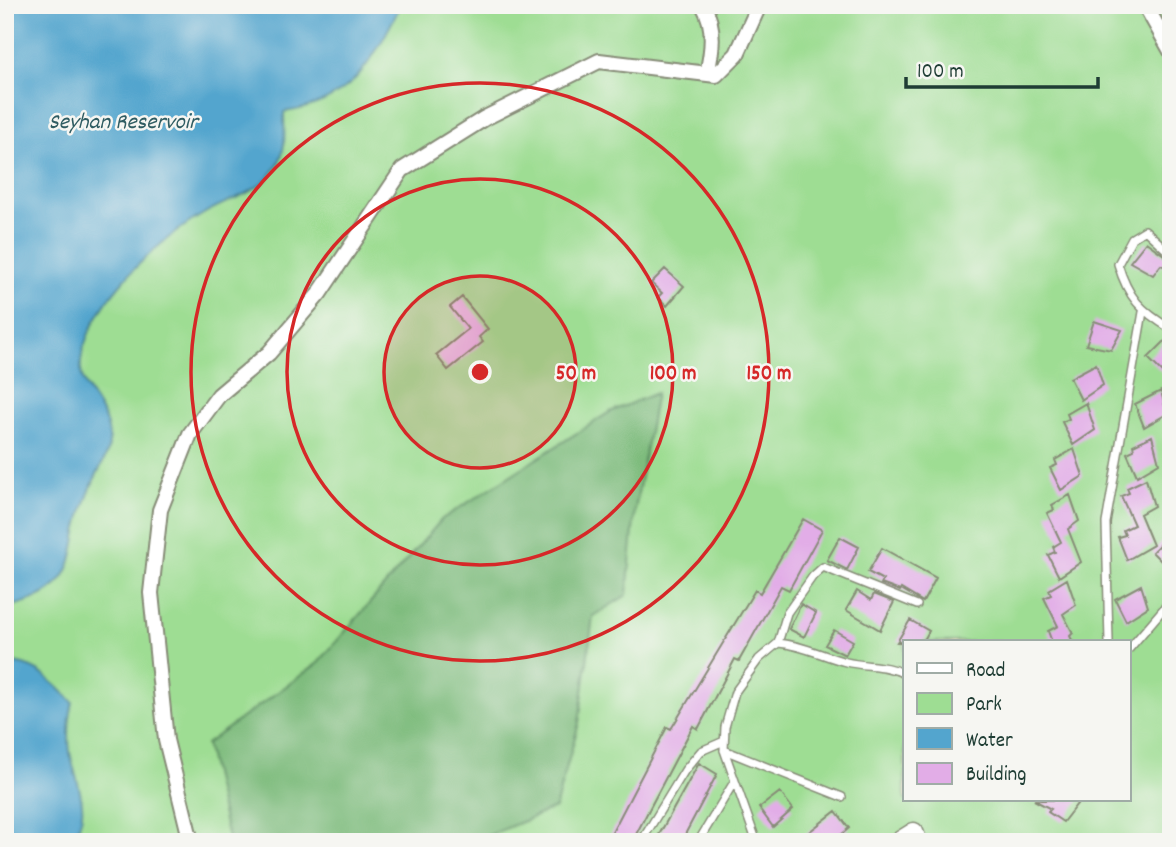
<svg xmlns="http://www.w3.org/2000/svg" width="1176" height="847" font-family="Dekko,sans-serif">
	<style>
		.green { fill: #9edd93; stroke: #5e8d64; stroke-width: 2; fill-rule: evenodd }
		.forest { fill: #7ebc7d; stroke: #4e7c58; stroke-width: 2 }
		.water { fill: #53a5ce; stroke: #397181; stroke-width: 2 }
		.building { fill: #e2ade7 }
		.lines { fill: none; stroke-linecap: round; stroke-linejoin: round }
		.service-casing { stroke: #878c78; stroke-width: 10 }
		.minor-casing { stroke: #878c78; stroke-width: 18 }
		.tertiary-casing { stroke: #878c78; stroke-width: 21 }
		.service { stroke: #fff; stroke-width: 7 }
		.minor { stroke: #fff; stroke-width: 14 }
		.tertiary { stroke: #fff; stroke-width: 18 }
		.ring { fill: none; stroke: #d62828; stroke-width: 3.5 }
		.labels { text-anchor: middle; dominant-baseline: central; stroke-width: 5; stroke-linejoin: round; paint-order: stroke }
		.water-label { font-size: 23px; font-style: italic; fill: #2f5c62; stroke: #f6f6f2 }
		.centre { fill: #d62828; stroke: #f6f6f2; stroke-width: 3.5 }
		.ring-label { font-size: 21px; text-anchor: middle; font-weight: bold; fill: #d62828; stroke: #f6f6f2; stroke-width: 5; stroke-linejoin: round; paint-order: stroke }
	</style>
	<rect width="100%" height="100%" fill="#f6f6f2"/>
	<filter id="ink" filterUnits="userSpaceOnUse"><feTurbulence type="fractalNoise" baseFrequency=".0143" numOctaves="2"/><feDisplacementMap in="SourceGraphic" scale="14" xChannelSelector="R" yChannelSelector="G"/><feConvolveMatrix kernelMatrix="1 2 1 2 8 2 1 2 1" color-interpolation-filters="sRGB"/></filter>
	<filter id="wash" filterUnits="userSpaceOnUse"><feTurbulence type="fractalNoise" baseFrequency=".00686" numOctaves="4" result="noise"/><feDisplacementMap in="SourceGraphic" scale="28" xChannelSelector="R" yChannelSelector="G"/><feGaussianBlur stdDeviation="1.57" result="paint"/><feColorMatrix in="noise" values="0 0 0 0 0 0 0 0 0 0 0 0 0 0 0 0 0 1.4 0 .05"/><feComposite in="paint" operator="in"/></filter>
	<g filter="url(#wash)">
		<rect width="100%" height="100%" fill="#efdcbb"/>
		<path class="green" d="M5,5H1171V842H5ZM905,642H1129V800H905Z"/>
		<path class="forest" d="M656,393L635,510L627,595L593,616L579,723L555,808L473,842H229L206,744L318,663L442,519L610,412Z"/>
		<path class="water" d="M5,5H401C372,61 353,103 284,112C284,130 287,147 278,164C263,193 232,197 205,213C161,238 106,289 87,338C66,391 104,393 109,436C111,452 101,465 94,480C89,493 83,506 80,520C74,540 75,562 61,580C47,596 26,603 5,608Z
			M5,663C36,661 53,683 73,702C69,719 68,735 70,752C76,785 95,813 69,842H5Z"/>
		<g id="blocks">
			<path class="building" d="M1146,242L1171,260V269L1161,265L1153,275L1130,262Z
				M665,269L684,286L667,306L658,297L662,293L651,283Z
				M462,297L488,329L479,337L483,342L448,370L436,355L468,329L450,307Z
				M1094,321L1122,330L1111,350L1086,345Z
				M1171,335V370L1166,376L1148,358Z
				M1096,364L1103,385L1081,400L1070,378Z
				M1161,391L1167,414L1144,427L1135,404Z
				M1086,403L1095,430L1073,445L1062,422L1069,419L1067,414Z
				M1152,436L1159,463L1137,476L1127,453L1134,450L1133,445Z
				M1074,449L1083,476L1061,490L1050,468L1057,465L1055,460Z
				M1146,479L1154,506L1140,514L1153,545L1127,560L1118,537L1125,535L1123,530L1134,525L1121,496L1129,493L1127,488Z
				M1070,495L1079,521L1068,529L1081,562L1059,577L1048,555L1055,552L1053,547L1061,542L1047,513L1054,510L1052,505Z
				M803,519L822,530L789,590L781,586L739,661L735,659L698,729L693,726L632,842H607L667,727L671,729L755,590L760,593Z
				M840,537L859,547L847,570L827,560Z
				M1164,540L1171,547V571L1152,552Z
				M882,548L936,578L923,602L901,589L900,591L881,584L883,580L868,572Z
				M1067,579L1076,605L1063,614L1073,633L1070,636L1073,642H1052L1048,631L1058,626L1044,598L1051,595L1049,590Z
				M1141,585L1148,607L1126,621L1115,599Z
				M857,591L871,600L874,594L894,602L880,630L846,610Z
				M801,604L816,613L804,637L789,629Z
				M910,620L929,631L923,642H897Z
				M834,630L853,641L845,655L825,645Z
				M699,763L717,774L681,842H655Z
				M780,792L793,809L773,827L759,808Z
				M1034,800H1080L1063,822L1048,812L1051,809Z
				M836,811L849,828L833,842H796Z"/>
		</g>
	</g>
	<g filter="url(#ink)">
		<use href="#blocks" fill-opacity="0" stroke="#878c78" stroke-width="2"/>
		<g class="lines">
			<defs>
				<path id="service" d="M1171,254L1145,230L1132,238L1118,264C1128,298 1141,311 1171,329
					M1109,642L1106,523L1143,312
					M778,643C803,645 822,656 846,662C867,667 885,664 905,674
					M1129,649L1171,600
					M724,750L842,797
					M641,842L685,770L701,751L724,741
					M698,842L734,782
					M753,842L756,840L724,750L725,727L735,692L759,659L778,643L787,613L813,576L823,567L917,605"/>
				<path id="minor" d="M703,5C716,27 712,51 707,74
					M1145,5L1171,51
					M191,842L166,740L151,593L160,510L190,434L219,395L269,353L319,294L402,170L485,118L599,61L716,75L737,54L757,10V5"/>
				<path id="tertiary" d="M898,842L914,832L918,842"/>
			</defs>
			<use href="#service" class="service-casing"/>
			<use href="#minor" class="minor-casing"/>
			<use href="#tertiary" class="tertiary-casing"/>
			<use href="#service" class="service"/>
			<use href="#minor" class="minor"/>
			<use href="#tertiary" class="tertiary"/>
		</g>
	</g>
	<circle cx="480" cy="372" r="96" fill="#d62828" fill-opacity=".12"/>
	<g class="ring">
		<circle cx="480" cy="372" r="96"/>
		<circle cx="480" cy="372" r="193"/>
		<circle cx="480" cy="372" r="289"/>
	</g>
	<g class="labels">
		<g class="water-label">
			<text x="123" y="123">Seyhan Reservoir</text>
		</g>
	</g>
	<circle cx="480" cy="372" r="10" class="centre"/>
	<g class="ring-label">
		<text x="576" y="379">50 m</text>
		<text x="673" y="379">100 m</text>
		<text x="769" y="379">150 m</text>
	</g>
	<rect width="1176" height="847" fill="none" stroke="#f6f6f2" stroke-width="28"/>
	<rect x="903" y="640" width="228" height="161" fill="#f6f6f2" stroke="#a0aca6" stroke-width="2"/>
	<rect x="917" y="663" width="35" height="10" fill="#ffffff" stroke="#a0aca6" stroke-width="2"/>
	<text x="966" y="676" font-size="21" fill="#1f3d34">Road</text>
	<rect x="917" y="693" width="35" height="21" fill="#9edd93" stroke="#a0aca6" stroke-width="2"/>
	<text x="966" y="710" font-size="21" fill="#1f3d34">Park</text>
	<rect x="917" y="728" width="35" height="21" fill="#53a5ce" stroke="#a0aca6" stroke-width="2"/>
	<text x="966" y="746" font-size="21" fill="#1f3d34">Water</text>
	<rect x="917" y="763" width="35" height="21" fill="#e2ade7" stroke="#a0aca6" stroke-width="2"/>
	<text x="966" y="780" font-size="21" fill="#1f3d34">Building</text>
	<path d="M906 77v10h192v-10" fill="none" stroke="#1f3d34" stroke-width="3.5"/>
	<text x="917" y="77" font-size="21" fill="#1f3d34" stroke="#f6f6f2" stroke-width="5" paint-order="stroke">100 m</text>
</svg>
